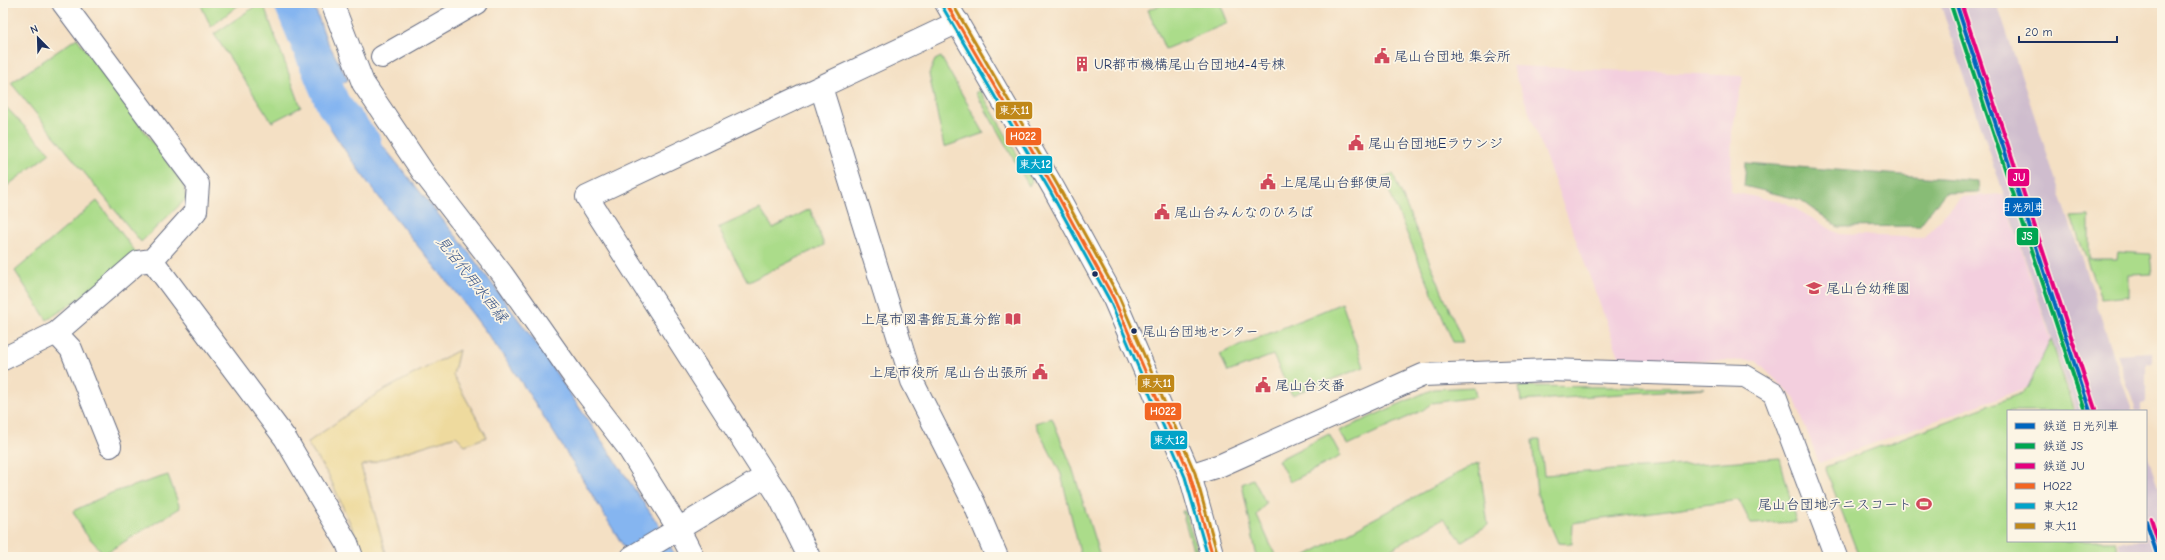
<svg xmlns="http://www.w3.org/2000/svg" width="2165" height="560" font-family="'Comic Neue','Klee One',sans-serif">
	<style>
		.built { fill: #f3cfde }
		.industrial { fill: #cfbdce }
		.green { fill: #abdc8a; stroke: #638674 }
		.forest { fill: #88bc76; stroke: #52766a }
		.sand { fill: #eeda9e; stroke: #84847e }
		.water { fill: #85b5f0; stroke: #5072a7 }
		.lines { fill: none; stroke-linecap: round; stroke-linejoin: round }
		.canal { stroke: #85b5f0; stroke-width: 34 }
		.street-casing { stroke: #676d82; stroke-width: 24 }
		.secondary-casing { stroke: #676d82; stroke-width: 24 }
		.street { stroke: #fff; stroke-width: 22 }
		.secondary { stroke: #fff; stroke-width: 22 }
		.bus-1-casing { stroke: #fcf5e5; stroke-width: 6 }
		.bus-2-casing { stroke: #fcf5e5; stroke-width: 6 }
		.bus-3-casing { stroke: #fcf5e5; stroke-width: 6 }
		.bus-1 { stroke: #f26522; stroke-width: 3 }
		.bus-2 { stroke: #01a3c8; stroke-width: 3 }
		.bus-3 { stroke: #c08818; stroke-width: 3 }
		.rail-1-casing { stroke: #fcf5e5; stroke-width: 7 }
		.rail-2-casing { stroke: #fcf5e5; stroke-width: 7 }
		.rail-3-casing { stroke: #fcf5e5; stroke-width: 7 }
		.rail-1 { stroke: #0065bd; stroke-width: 4 }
		.rail-2 { stroke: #00a651; stroke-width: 4 }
		.rail-3 { stroke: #e5007d; stroke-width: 4 }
		.bus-dot { fill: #1b2f5e; stroke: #fcf5e5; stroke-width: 1.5 }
		.labels { text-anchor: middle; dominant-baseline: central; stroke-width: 3.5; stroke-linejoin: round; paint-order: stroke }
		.bus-label { font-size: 13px; fill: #1b2f5e; stroke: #fcf5e5; text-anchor: start }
		.poi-label { font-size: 14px; fill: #1b2f5e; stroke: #fcf5e5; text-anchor: start }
		.water-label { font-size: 15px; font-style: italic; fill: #3b578a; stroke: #fcf5e5 }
		.line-badge { stroke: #fcf5e5; stroke-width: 1.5 }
		.badge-label { font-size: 11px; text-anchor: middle; font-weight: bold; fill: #fff }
	</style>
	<rect width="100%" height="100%" fill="#fcf5e5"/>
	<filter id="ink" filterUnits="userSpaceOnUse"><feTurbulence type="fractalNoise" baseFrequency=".025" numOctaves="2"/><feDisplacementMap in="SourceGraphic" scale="8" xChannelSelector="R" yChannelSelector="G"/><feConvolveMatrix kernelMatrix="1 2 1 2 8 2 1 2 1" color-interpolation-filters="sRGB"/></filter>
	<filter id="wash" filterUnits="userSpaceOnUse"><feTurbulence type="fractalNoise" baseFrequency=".012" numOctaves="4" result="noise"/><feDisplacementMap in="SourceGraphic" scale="16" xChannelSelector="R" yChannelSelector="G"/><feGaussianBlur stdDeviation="0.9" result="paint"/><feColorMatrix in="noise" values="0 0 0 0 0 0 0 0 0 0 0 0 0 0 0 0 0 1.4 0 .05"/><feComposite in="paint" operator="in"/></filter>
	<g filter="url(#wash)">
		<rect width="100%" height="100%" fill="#f4e0c4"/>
		<path class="built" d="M1512,66L1743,76L1732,132L1731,192L1786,203L1839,234L1923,238L1961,197L2003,194L2051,339L2028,387L1819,463L1794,397L1756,361L1620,359Z"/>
		<path class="industrial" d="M1940,3H1997L2132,411H2076Z
			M2152,352V363L2146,364V403L2142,404V411H2136L2117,354Z
			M2146,452L2162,499V557H2122L2117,541H2146Z"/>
		<path class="green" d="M200,3H241L211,27Z
			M260,3H263L301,107L272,122L214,34Z
			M1165,3H1220L1228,23L1165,49L1148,10Z
			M77,38L183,184L186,199L141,242L11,83Z
			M941,57L984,133L944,147L929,74L935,60Z
			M980,90L1032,180L1029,186L976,93Z
			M3,104L50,153L3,189Z
			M1393,174L1463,342H1453L1383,177Z
			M97,201L138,255L92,290L47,320L15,271Z
			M760,209L773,228L810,209L824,245L748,282L718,228Z
			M2089,216V259H2117L2118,252L2150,254L2152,274L2129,275V296L2101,299L2071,217Z
			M1342,303L1364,367L1292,395L1273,355L1228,372L1220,354Z
			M2051,339L2074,411H2008V541H2115L2120,557H1859L1825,467L2022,393L2028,387Z
			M1519,386L1705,388L1521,401Z
			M1474,387L1476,397L1432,403L1423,410L1348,445L1339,431L1433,389Z
			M1052,418L1072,467L1100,557H1081L1061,474L1035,423Z
			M1329,434L1341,456L1290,482L1278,460Z
			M1532,440H1540L1544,475L1780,458L1796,522L1751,524L1739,500L1573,523L1572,544L1558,543L1537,494Z
			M1479,462L1488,525L1462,541L1443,518L1379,557H1303Z
			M168,475L180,508L104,554L85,533L73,511L111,493Z
			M1253,479L1266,503L1257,515L1276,557H1257L1242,484Z
			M1182,511H1185L1199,557H1195Z"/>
		<path class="forest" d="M1746,163L1978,181L1979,192L1945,193L1919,226L1838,227L1801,200L1744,186Z"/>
		<path class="sand" d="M459,350L453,375L487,437L465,445L456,436L361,466L386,553L373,557H365L329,476L307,443L375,395Z"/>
		<path class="water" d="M280,3H313L326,39L348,80L314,97L287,29Z
			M350,100L374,135L464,246L535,342L658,524L676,557H630C582,479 538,402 483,328C430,257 367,191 322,114Z"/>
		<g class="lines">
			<path class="canal" d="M291,3L333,104L364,143"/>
		</g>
	</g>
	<g filter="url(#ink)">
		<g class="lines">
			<defs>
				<path id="street" d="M63,3L198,184L196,211L152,260L285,438L347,543L352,557
					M332,3L363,83L423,172L502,274L575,378L627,446L678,528L693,557
					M382,57L476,3
					M821,87L912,381L974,503L997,557
					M56,333L71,349L110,446
					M3,359L56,333L138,262L152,260
					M1190,475L1221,465L1423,375L1549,370L1745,376L1774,393L1836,557
					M632,557L766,476
					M809,557L780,498L587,197L958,22"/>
				<path id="secondary" d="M946,3L1054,189L1114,299L1190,475L1213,557"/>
			</defs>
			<use href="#street" class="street-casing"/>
			<use href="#secondary" class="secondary-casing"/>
			<use href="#street" class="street"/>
			<use href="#secondary" class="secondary"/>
			<defs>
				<path id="bus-1" d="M946,3L1054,189L1114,299L1190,475L1213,557"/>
				<path id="bus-2" d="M942,6L1050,191L1110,301L1185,477L1208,557"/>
				<path id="bus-3" d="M952,3L1058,186L1119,297L1195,473L1218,556"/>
			</defs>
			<use href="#bus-1" class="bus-1-casing"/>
			<use href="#bus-2" class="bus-2-casing"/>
			<use href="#bus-3" class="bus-3-casing"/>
			<use href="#bus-1" class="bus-1"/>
			<use href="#bus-2" class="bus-2"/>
			<use href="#bus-3" class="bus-3"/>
			<defs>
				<path id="rail-1" d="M1956,3L2090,411
					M2146,521L2158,557"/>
				<path id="rail-2" d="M1951,5L2085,411"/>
				<path id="rail-3" d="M1961,3L2095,409
					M2151,519L2162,553"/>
			</defs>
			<use href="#rail-1" class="rail-1-casing"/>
			<use href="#rail-2" class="rail-2-casing"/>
			<use href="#rail-3" class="rail-3-casing"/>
			<use href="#rail-1" class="rail-1"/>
			<use href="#rail-2" class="rail-2"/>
			<use href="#rail-3" class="rail-3"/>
		</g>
	</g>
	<defs>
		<symbol id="civic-bare" viewBox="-9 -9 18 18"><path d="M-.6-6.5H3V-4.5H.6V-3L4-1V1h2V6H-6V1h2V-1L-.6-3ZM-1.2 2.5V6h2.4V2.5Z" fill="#d1495b" stroke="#fcf5e5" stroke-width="2.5" paint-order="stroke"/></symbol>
		<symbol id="building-bare" viewBox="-9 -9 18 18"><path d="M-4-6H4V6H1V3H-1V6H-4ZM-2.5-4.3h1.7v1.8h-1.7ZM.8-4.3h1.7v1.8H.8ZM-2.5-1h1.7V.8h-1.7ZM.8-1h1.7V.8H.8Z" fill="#d1495b" stroke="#fcf5e5" stroke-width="2.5" paint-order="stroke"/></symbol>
		<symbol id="school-bare" viewBox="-9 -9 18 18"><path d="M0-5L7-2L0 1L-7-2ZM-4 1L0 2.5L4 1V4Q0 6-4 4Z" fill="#d1495b" stroke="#fcf5e5" stroke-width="2.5" paint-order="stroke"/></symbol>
		<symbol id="library-bare" viewBox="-9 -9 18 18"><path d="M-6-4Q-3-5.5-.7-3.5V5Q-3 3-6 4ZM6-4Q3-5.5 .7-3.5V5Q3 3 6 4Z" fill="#d1495b" stroke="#fcf5e5" stroke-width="2.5" paint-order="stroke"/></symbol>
		<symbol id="stadium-bare" viewBox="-9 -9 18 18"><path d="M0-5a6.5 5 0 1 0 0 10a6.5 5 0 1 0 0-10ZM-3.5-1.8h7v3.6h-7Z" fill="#d1495b" stroke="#fcf5e5" stroke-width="2.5" paint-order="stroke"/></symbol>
	</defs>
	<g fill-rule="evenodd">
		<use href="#civic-bare" x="1371" y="45" width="22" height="22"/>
		<use href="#building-bare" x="1071" y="53" width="22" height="22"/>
		<use href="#civic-bare" x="1345" y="132" width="22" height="22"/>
		<use href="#civic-bare" x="1257" y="171" width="22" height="22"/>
		<use href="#civic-bare" x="1151" y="201" width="22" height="22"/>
		<use href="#school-bare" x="1803" y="277" width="22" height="22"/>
		<use href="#library-bare" x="1002" y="308" width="22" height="22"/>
		<use href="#civic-bare" x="1029" y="361" width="22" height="22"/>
		<use href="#civic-bare" x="1252" y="374" width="22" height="22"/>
		<use href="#stadium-bare" x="1913" y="493" width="22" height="22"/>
	</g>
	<g class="bus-dot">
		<circle cx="1095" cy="274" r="3.5"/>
		<circle cx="1134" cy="331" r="3.5"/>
	</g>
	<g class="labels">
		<g class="bus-label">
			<text x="1142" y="331">尾山台団地センター</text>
		</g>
		<g class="poi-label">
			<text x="1394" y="56">尾山台団地 集会所</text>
			<text x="1094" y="64">UR都市機構尾山台団地4-4号棟</text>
			<text x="1368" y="143">尾山台団地Eラウンジ</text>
			<text x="1280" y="182">上尾尾山台郵便局</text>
			<text x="1174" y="212">尾山台みんなのひろば</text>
			<text x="1826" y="288">尾山台幼稚園</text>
			<text x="1001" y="319" text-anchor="end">上尾市図書館瓦葺分館</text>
			<text x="1028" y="372" text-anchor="end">上尾市役所 尾山台出張所</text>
			<text x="1275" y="385">尾山台交番</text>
			<text x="1912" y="504" text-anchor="end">尾山台団地テニスコート</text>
		</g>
		<g class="water-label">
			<text transform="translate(472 279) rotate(52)">見沼代用水西縁</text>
		</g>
	</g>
	<g class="line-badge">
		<rect x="995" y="101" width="38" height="19" rx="4" fill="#c08818"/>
		<rect x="1005" y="127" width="37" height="19" rx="4" fill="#f26522"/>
		<rect x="1016" y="155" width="37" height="19" rx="4" fill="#01a3c8"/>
		<rect x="2007" y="168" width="23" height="19" rx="4" fill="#e5007d"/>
		<rect x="2004" y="197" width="38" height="20" rx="4" fill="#0065bd"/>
		<rect x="2016" y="227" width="23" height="19" rx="4" fill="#00a651"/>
		<rect x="1137" y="374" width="38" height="19" rx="4" fill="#c08818"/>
		<rect x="1144" y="402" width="38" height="19" rx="4" fill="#f26522"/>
		<rect x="1150" y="430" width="38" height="20" rx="4" fill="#01a3c8"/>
	</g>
	<g class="badge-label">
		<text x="1014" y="114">東大11</text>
		<text x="1023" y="140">HO22</text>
		<text x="1035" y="168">東大12</text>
		<text x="2019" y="181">JU</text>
		<text x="2023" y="211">日光列車</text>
		<text x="2027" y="240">JS</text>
		<text x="1156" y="387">東大11</text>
		<text x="1163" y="415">HO22</text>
		<text x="1169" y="444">東大12</text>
	</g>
	<rect width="2165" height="560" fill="none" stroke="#fcf5e5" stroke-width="16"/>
	<rect x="2007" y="410" width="140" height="132" fill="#fcf5e5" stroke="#a2a6af"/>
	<rect x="2015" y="423" width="20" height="6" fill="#0065bd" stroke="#a2a6af"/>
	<text x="2043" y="430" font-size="12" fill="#1b2f5e">鉄道 日光列車</text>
	<rect x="2015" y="443" width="20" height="6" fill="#00a651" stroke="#a2a6af"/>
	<text x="2043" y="450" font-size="12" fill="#1b2f5e">鉄道 JS</text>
	<rect x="2015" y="463" width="20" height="6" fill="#e5007d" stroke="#a2a6af"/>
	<text x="2043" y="470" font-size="12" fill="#1b2f5e">鉄道 JU</text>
	<rect x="2015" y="483" width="20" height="6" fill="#f26522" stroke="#a2a6af"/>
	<text x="2043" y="490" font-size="12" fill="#1b2f5e">HO22</text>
	<rect x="2015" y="503" width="20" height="6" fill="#01a3c8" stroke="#a2a6af"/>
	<text x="2043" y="510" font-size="12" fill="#1b2f5e">東大12</text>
	<rect x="2015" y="523" width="20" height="6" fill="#c08818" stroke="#a2a6af"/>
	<text x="2043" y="530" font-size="12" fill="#1b2f5e">東大11</text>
	<g transform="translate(38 38) rotate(337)" stroke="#fcf5e5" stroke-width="3" paint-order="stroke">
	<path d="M0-3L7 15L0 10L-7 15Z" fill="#1b2f5e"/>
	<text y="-6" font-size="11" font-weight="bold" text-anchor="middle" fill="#1b2f5e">N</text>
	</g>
	<path d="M2019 36v6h98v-6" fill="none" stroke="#1b2f5e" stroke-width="2"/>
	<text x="2025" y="36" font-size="12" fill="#1b2f5e" stroke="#fcf5e5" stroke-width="3" paint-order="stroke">20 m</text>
</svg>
